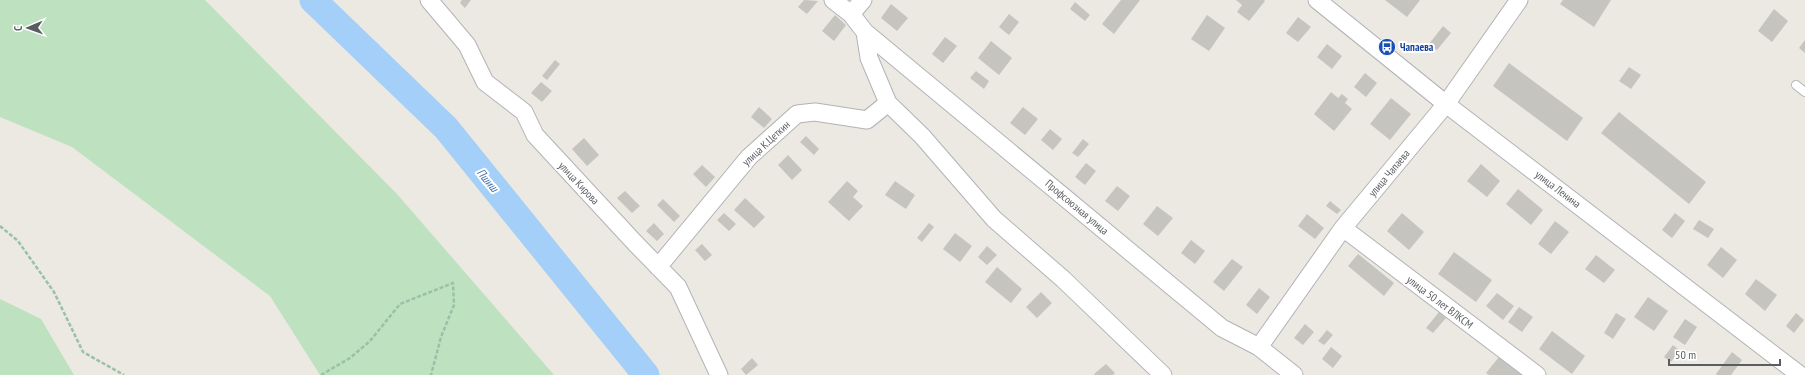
<svg xmlns="http://www.w3.org/2000/svg" width="1805" height="375" font-family="'PT Sans Narrow',sans-serif">
<style>
.green{fill:#bee1c0}
.lines{fill:none;stroke-linecap:round;stroke-linejoin:round}
.river{stroke:#a4cff8;stroke-width:27}
.building{fill:#c6c4be}
.lane-casing{stroke:#b1b3b7;stroke-width:10}
.street-casing{stroke:#b1b3b7;stroke-width:19}
.path{stroke:#99c1a6;stroke-width:2.5;stroke-dasharray:4 2;stroke-linecap:butt}
.lane{stroke:#fff;stroke-width:8}
.street{stroke:#fff;stroke-width:17}
.labels{text-anchor:middle;dominant-baseline:central;stroke-width:4;stroke-linejoin:round;paint-order:stroke}
.transit-label{font-size:11px;font-weight:bold;fill:#164399;stroke:#fff;text-anchor:start}
.street-label{font-size:11px;fill:#595c60;stroke:#fff}
.water-label{font-size:12px;font-style:italic;fill:#4675b0;stroke:#fff}
</style>
<rect width="100%" height="100%" fill="#ebe9e1"/>
<path class="green" d="M0,0h205l192,194 157,181h-234l-50,-79 -198,-149 -72,-30z
M0,299l41,20 33,56h-74z"/>
<g class="lines">
<path class="river" d="M313,0l133,128 200,247"/>
</g>
<path class="building" d="M462,0h9l-6,8 -5,-5z
M804,0l14,1 -11,13 -9,-7z
M1121,0h19l-26,34 -12,-10z
M1236,0h28l1,1 -16,20 -12,-9 5,-7z
M1385,0h35l-13,17z
M1563,0h48l-17,27 -34,-23z
M1075,2l15,13 -5,6 -15,-12z
M891,4l17,14 -11,13 -16,-13z
M1774,9l14,12 -16,21 -14,-11z
M1009,14l10,8 -10,13 -10,-8z
M835,15l11,10 -12,16 -12,-10z
M1207,15l18,13 -16,23 -18,-12z
M1298,17l13,10 -13,15 -12,-9z
M1443,26l8,7 -14,17 -8,-6z
M945,37l12,9 -14,17 -11,-9z
M1805,40v13l-6,-5z
M991,41l21,17 -13,17 -21,-17z
M1327,44l15,12 -10,13 -15,-12z
M555,60l5,4 -13,16 -5,-4z
M1509,63l74,55 -16,23 -74,-55z
M1629,67l12,8 -10,14 -12,-8z
M976,71l13,10 -5,8 -14,-11z
M1365,73l12,10 -11,14 -12,-10z
M541,82l11,9 -10,11 -11,-9z
M1331,92l7,6 4,-4 6,5 -3,4 7,6 -18,22 -20,-17z
M1391,98l20,16 -21,26 -20,-16z
M759,107l13,12 -8,9 -13,-11z
M1023,107l15,12 -13,16 -15,-12z
M1619,112l87,70 -17,22 -88,-71z
M1050,129l12,10 -9,11 -12,-10z
M806,136l13,13 -5,6 -14,-13z
M584,138l15,17 -12,11 -15,-17z
M1083,139l6,5 -11,13 -6,-4z
M788,155l14,15 -10,10 -14,-15z
M1086,163l10,8 -11,14 -10,-8z
M1481,164l19,17 -13,16 -20,-16z
M702,165l13,12 -9,10 -13,-13z
M847,181l11,10 -5,6 10,9 -14,15 -21,-19z
M895,181l20,14 -9,14 -21,-14z
M1117,186l13,10 -12,15 -13,-10z
M1518,189l25,21 -12,15 -25,-21z
M625,191l15,15 -8,7 -15,-15z
M745,198l20,19 -11,11 -20,-18z
M663,199l17,17 -6,6 -17,-17z
M1330,201l11,9 -4,4 -11,-8z
M1157,206l16,12 -15,18 -15,-12z
M724,213l12,11 -7,7 -12,-11z
M1402,213l22,19 -15,18 -22,-19z
M1675,213l10,8 -13,17 -10,-8z
M1307,214l17,14 -9,11 -17,-13z
M1699,220l15,9 -6,9 -15,-9z
M1555,221l14,11 -18,22 -13,-10z
M654,223l10,11 -7,7 -11,-10z
M929,223l5,4 -12,15 -5,-4z
M955,233l17,13 -12,16 -17,-13z
M1191,240l14,11 -10,13 -14,-11z
M702,244l10,11 -7,6 -10,-11z
M987,246l10,9 -10,10 -9,-8z
M1721,247l16,13 -14,18 -16,-13z
M1454,252l38,28 -16,22 -38,-28z
M1358,254l36,29 -10,13 -36,-30z
M1596,255l19,15 -11,13 -19,-14z
M1232,259l11,8 -19,24 -11,-9z
M997,267l25,22 -11,14 -26,-21z
M1756,279l21,16 -12,16 -20,-17z
M1259,288l11,9 -13,17 -11,-9z
M1041,292l11,11 -15,15 -11,-11z
M1497,293l17,13 -11,14 -17,-14z
M1648,297l20,14 -14,20 -20,-14z
M1519,307l14,10 -11,15 -14,-10z
M1439,312l7,6 -13,15 -7,-5z
M1616,313l10,6 -13,20 -9,-6z
M1796,313l8,7 -10,13 -8,-7z
M1685,319l12,8 -12,18 -12,-8z
M1305,324l9,8 -11,13 -9,-7z
M1327,330l6,5 -9,10 -6,-4z
M1552,331l33,25 -13,18 -33,-25z
M1673,345l6,5 -8,12 -7,-5z
M1331,347l11,9 -9,12 -11,-9z
M1503,352l29,23h-43l-3,-2z
M1732,352l10,8 -11,15h-14l-1,-1z
M752,358l6,7 -12,10 -5,-6z
M1106,364l9,9 -2,2h-18l-1,-1z"/>
<g class="lines">
<defs>
<path id="lane" d="M1796,85l9,7"/>
<path id="street" d="M429,0l38,45 18,37 39,30 11,23 100,108 43,44 41,88
M833,0l18,14 14,18 357,296 37,19 35,28
M1317,0l129,104 354,271
M851,14l12,-14
M865,32l4,26 19,45 34,33 72,83 69,60 100,96
M1343,228l194,147
M658,267l91,-110 48,-43 18,-2 52,8 21,-17
M1259,347l84,-119 103,-124 73,-104"/>
</defs>
<use href="#lane" class="lane-casing"/>
<use href="#street" class="street-casing"/>
<path class="path" d="M0,226l18,15 36,51 29,60 41,23
M321,375l29,-17 20,-17 30,-37 53,-21 1,22 -13,32 -10,38"/>
<use href="#lane" class="lane"/>
<use href="#street" class="street"/>
</g>
<defs>
<symbol id="bus-disc" viewBox="-11 -11 22 22"><circle r="9.5" fill="#1a4fb4" stroke="#fff"/><path d="M-5-6H5V4H4V6H2V4H-2V6H-4V4H-5ZM-3.5-4V0h7V-4ZM-3.5 1.2v1.5H-2V1.2ZM2 1.2v1.5H3.5V1.2Z" fill="#fff"/></symbol>
</defs>
<g fill-rule="evenodd">
<use href="#bus-disc" x="1377" y="37" width="20" height="20"/>
</g>
<g class="labels">
<g class="transit-label">
<text x="1400" y="47">Чапаева</text>
</g>
<g class="street-label">
<text transform="translate(766 143) rotate(-43)">улица К.Цеткин</text>
<text transform="translate(1389 173) rotate(-50)">улица Чапаева</text>
<text transform="translate(579 183) rotate(47)">улица Кирова</text>
<text transform="translate(1558 189) rotate(37)">улица Ленина</text>
<text transform="translate(1077 207) rotate(40)">Профсоюзная улица</text>
<text transform="translate(1440 302) rotate(37)">улица 50 лет ВЛКСМ</text>
</g>
<g class="water-label">
<text transform="translate(488 180) rotate(51)">Пшиш</text>
</g>
</g>
<g transform="translate(28 28) rotate(268)" stroke="#ffffff" stroke-width="3" paint-order="stroke">
<path d="M0-3L7 15L0 10L-7 15Z" fill="#595c60"/>
<text y="-6" font-size="11" font-weight="bold" text-anchor="middle" fill="#595c60">С</text>
</g>
<path d="M1669 359v6h111v-6" fill="none" stroke="#595c60" stroke-width="2"/>
<text x="1675" y="359" font-size="12" fill="#595c60" stroke="#ffffff" stroke-width="3" paint-order="stroke">50 m</text>
</svg>
